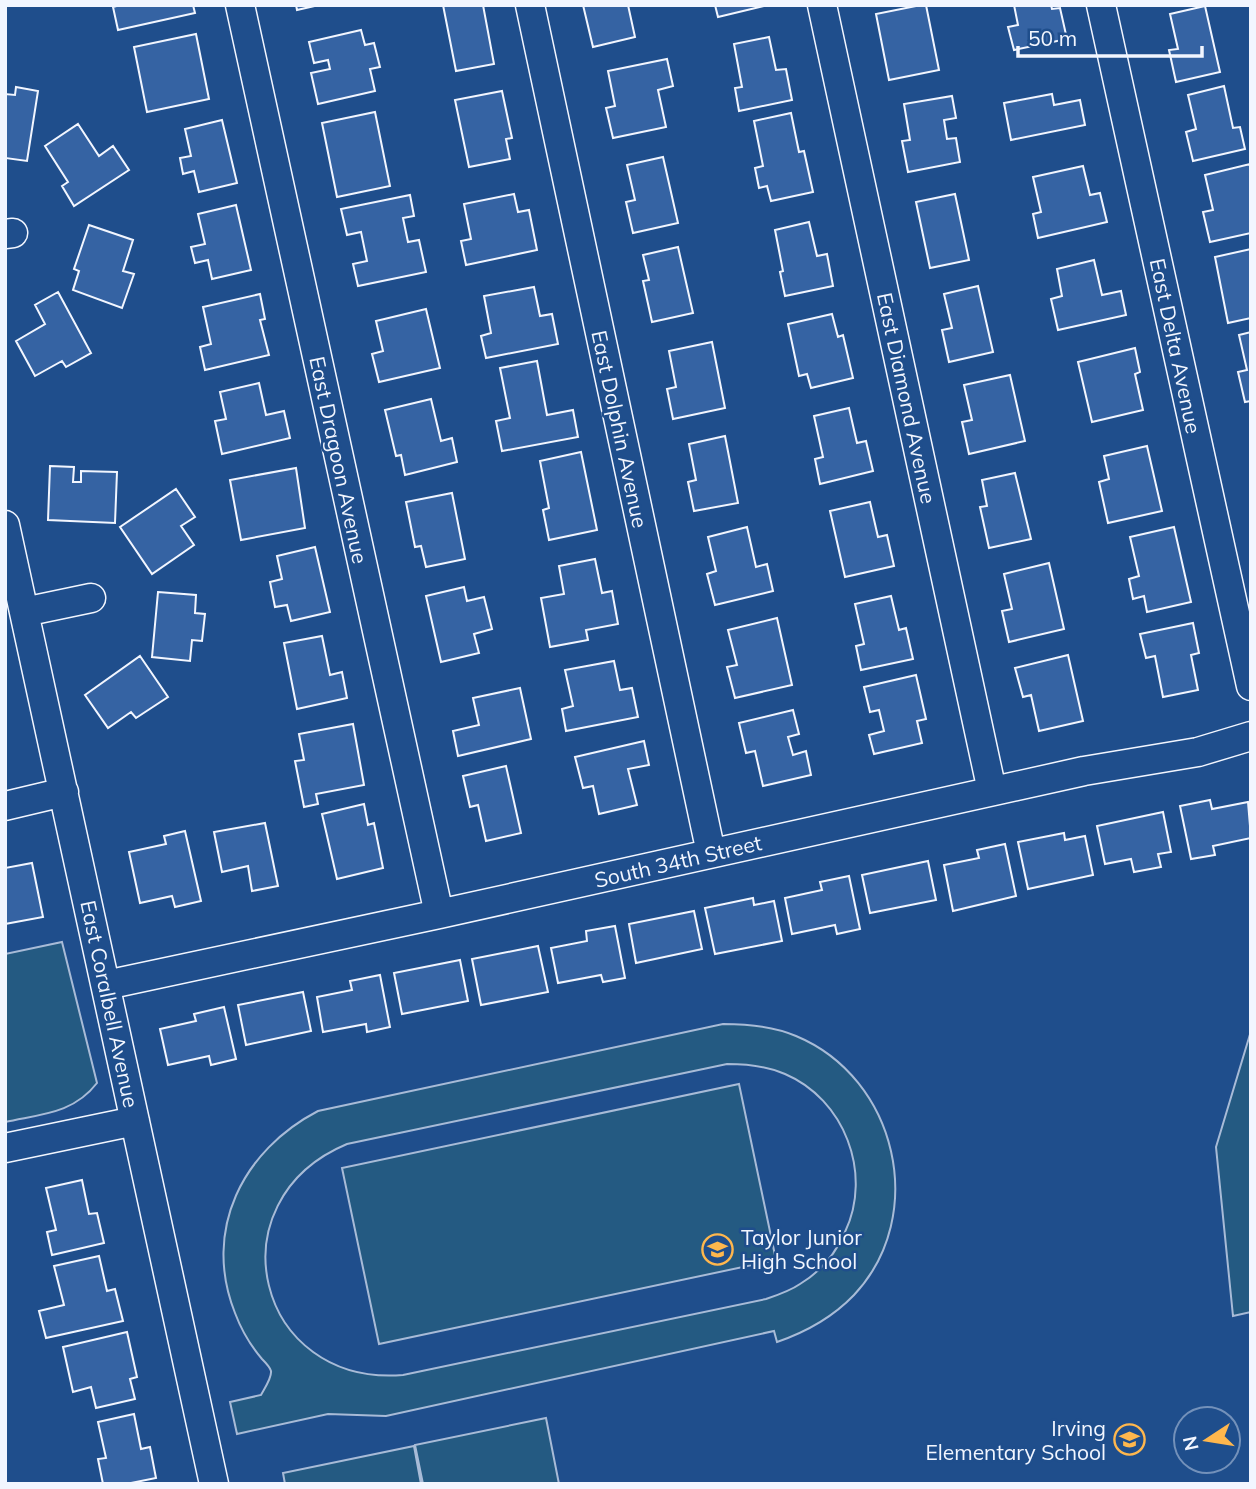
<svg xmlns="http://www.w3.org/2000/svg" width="1256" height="1489" font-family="Mulish,sans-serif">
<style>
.green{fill:#245a82;stroke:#a8bbd7;stroke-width:2;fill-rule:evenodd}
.building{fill:#3563a3;stroke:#f2f6ff;stroke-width:2}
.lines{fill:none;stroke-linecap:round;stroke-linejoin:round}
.minor-casing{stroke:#f2f6ff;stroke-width:31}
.minor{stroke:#1f4e8c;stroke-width:28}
.labels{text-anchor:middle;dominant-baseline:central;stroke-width:5;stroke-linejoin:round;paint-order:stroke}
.street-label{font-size:21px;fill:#f2f6ff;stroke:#1f4e8c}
.poi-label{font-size:21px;fill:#f2f6ff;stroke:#1f4e8c;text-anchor:start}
</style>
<rect width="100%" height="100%" fill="#1f4e8c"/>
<path class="green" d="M62,942l35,141c-24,31 -56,31 -92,39v-168z
M723,1024c25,0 50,2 73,12 101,42 133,179 58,259 -22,23 -48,37 -77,47l-3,-11 -388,85 -58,-2 -91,20 -7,-32 31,-7c3,-6 11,-17 10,-24 -1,-4 -6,-9 -9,-12 -12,-14 -21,-30 -27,-46 -33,-83 8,-163 83,-202zM727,1064c20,0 40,2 58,10 59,25 88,99 60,158 -9,21 -25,40 -45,52 -10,7 -22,11 -34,15l-363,76c-147,12 -192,-174 -56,-231z
M1251,1031v281l-18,4 -17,-169z
M739,1084l37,176 -397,84 -37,-176z
M546,1418l13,66h-136l-8,-39z
M414,1446l7,38h-136l-2,-11z"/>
<path class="building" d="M120,5h73l2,8 -77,17 -5,-23z
M296,5h23l-22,5z
M443,5h40l11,59 -38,7z
M583,5h45l7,32 -42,10z
M715,5h49v1l-46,11z
M921,5h5l13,65 -50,10 -13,-66z
M1014,5h37l1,4 8,-1 7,31 -53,11 -6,-23 10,-2z
M1205,6l15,66 -44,10 -7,-32 9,-1 -8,-35z
M361,30l4,15 9,-2 6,24 -10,2 5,22 -57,13 -7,-31 19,-4 -2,-9 -14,3 -5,-21z
M196,34l13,65 -62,13 -13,-65z
M769,37l7,33 10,-1 6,31 -53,11 -4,-23 7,-1 -8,-43z
M667,59l6,27 -15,4 8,37 -53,11 -7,-30 9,-2 -7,-35z
M1224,86l9,42 7,-1 5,22 -52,12 -7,-29 10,-3 -8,-34z
M16,87l22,4 -11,70 -22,-3v-64l10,1z
M502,91l10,47 -6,1 4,20 -41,8 -14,-67z
M1052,94l2,11 26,-5 5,25 -74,15 -7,-37z
M952,96l4,22 -12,2 3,19 9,-1 4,24 -52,10 -6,-31 8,-1 -6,-36z
M375,112l15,74 -53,11 -15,-74z
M791,113l8,39 5,-1 9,41 -42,9 -4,-15 -8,2 -4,-20 8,-2 -9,-45z
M222,120l15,63 -38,9 -5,-21 -11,3 -3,-16 11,-2 -6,-27z
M78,124l21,32 14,-10 16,24 -55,36 -12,-20 6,-4 -23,-36z
M663,157l15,66 -45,10 -7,-31 9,-2 -8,-35z
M1250,164l1,69 -41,9 -7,-30 10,-2 -8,-35z
M1083,166l7,29 10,-2 7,29 -69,16 -5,-24 8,-2 -8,-35z
M514,194l4,18 11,-2 8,40 -71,15 -5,-24 10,-2 -7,-35z
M955,194l14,66 -39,8 -14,-66z
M410,195l4,21 -11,2 5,24 11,-2 7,32 -68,14 -5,-22 14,-3 -6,-29 -14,3 -6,-26z
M236,205l15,65 -39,9 -4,-19 -13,3 -4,-16 14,-3 -7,-30z
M809,222l8,34 10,-2 6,32 -48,10 -5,-24 3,-1 -8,-41z
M89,225l44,15 -10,31 11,3 -12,34 -49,-18 6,-19 -5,-2z
M678,247l15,66 -41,9 -9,-41 6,-1 -6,-25z
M1251,249v69l-23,5 -13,-66z
M1094,260l8,35 19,-4 5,24 -68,15 -7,-31 11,-3 -5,-27z
M978,286l15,66 -44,10 -7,-32 10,-2 -8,-34z
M534,287l6,29 12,-2 6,30 -72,14 -5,-22 10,-3 -7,-37z
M58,292l33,61 -25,14 -4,-6 -27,15 -19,-35 29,-17 -10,-19z
M260,294l5,25 -5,1 9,35 -64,15 -5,-23 11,-3 -8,-37z
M426,309l14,59 -61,14 -7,-28 11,-3 -7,-30z
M832,314l6,23 5,-2 10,43 -42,10 -4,-14 -8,2 -11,-52z
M1251,332v69l-6,1 -7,-30 9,-2 -8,-35z
M712,342l13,66 -52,11 -6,-30 9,-2 -7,-36z
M1135,348l5,24 -5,2 8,36 -51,12 -14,-60z
M537,361l10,54 26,-5 5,27 -76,14 -6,-30 14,-3 -10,-50z
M1010,375l15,66 -56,13 -7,-32 10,-2 -8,-35z
M259,383l7,32 18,-4 6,27 -68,16 -7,-33 11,-2 -6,-27z
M431,399l10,42 11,-3 5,24 -52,13 -4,-20 -5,1 -11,-46z
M849,408l8,35 9,-2 7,30 -53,13 -5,-25 8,-2 -9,-41z
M725,436l13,67 -44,8 -6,-29 8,-2 -7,-36z
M1147,446l15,65 -54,12 -9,-41 10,-3 -5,-23z
M581,452l16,78 -48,10 -6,-30 6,-2 -9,-47z
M50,466l24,1 -1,15h8v-11l36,1 -2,51 -67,-3z
M296,468l9,60 -64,12 -11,-60z
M1015,473l16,66 -42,9 -9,-41 7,-1 -5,-26z
M176,489l19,28 -14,9 13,19 -42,29 -32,-47z
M452,493l13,66 -39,8 -5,-21 -6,1 -9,-45z
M870,502l8,35 9,-2 7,31 -49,11 -15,-66z
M747,527l9,40 11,-3 6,27 -58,14 -8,-31 9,-3 -8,-34z
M1174,527l17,75 -44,10 -3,-16 -11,3 -4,-20 10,-3 -9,-39z
M315,547l15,65 -39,9 -4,-16 -12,2 -5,-25 12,-3 -5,-23z
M595,559l7,34 10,-2 6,33 -32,6 2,10 -38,7 -9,-49 23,-4 -5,-28z
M1049,563l15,66 -55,13 -7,-31 10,-2 -8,-35z
M464,587l3,14 17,-4 8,32 -18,5 5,19 -38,9 -15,-66z
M158,592l38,3 -1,18 10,1 -3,27 -10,-1 -2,21 -38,-4z
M891,596l8,34 7,-2 7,31 -52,11 -5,-24 8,-2 -9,-40z
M777,618l15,67 -57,13 -8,-31 10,-2 -9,-35z
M1193,623l6,30 -8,2 7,35 -35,7 -8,-41 -9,2 -6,-24z
M322,636l8,39 12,-3 5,26 -50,11 -13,-66z
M1068,655l15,66 -44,10 -8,-36 -8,2 -8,-29z
M140,656l28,41 -32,21 -5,-6 -23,16 -23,-33z
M614,661l6,29 12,-2 6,29 -72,14 -4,-22 11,-3 -8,-36z
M916,675l10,44 -9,2 5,22 -48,11 -5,-19 15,-4 -5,-21 -9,2 -6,-25z
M520,688l11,51 -73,17 -5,-25 26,-6 -6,-27z
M793,710l6,24 -11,3 5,18 13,-4 5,24 -48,11 -8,-35 -9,2 -7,-30z
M353,724l11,61 -48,9 2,10 -14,3 -9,-46 9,-1 -5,-26z
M644,741l5,24 -21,4 9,36 -38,9 -6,-28 -10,2 -8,-31z
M506,766l15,67 -35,8 -8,-36 -8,2 -7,-31z
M1210,800l2,9 36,-7 3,36 -38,8 2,9 -24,4 -11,-53z
M364,804l4,21 6,-2 9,45 -46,11 -15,-65z
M1163,812l8,40 -13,2 3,13 -27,5 -3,-13 -26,5 -8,-38z
M265,823l13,63 -26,5 -4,-25 -26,6 -8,-40z
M185,831l16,70 -26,6 -3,-11 -32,7 -11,-51 37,-8 -2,-8z
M1064,833l1,7 20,-4 8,39 -65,14 -10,-47z
M1005,844l11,52 -63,15 -9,-46 35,-7 -2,-8z
M928,861l8,39 -66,13 -8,-38z
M32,863l11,54 -38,7v-56z
M849,876l11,53 -23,5 -2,-9 -43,9 -7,-36 37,-8 -2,-8z
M753,898l1,7 20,-4 8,40 -67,13 -10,-46z
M694,911l8,38 -66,14 -7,-39z
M615,926l10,52 -22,4 -2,-7 -43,8 -7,-35 36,-7 -1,-10z
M538,946l10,46 -67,13 -9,-46z
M460,960l8,41 -66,13 -8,-41z
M380,975l10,52 -23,5 -1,-8 -43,8 -6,-35 35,-7 -2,-9z
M303,992l8,39 -65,14 -8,-40z
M224,1007l12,52 -25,6 -2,-9 -41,9 -8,-36 36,-8 -2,-7z
M82,1180l7,34 8,-1 7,30 -52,12 -5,-23 9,-2 -10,-42z
M99,1256l8,35 8,-2 8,32 -77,17 -7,-27 25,-6 -10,-39z
M127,1332l10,45 -7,2 5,20 -39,9 -5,-21 -18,5 -10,-45z
M134,1414l7,35 9,-2 6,31 -30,6h-23l-5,-25 8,-1 -8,-36z"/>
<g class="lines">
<defs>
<path id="minor" d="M240,5l199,909
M530,5l181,848
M822,5l170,786
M1101,5l150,681
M5,234l8,-1
M5,525l209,959
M24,612l67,-14
M5,806l59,-14
M106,985l333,-71 645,-143 114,-19 53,-16
M5,1148l130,-27"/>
</defs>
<use href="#minor" class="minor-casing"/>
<use href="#minor" class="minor"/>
</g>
<defs>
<symbol id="school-ring" viewBox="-11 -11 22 22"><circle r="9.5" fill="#1f4e8c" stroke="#ffb74d" stroke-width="1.5"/><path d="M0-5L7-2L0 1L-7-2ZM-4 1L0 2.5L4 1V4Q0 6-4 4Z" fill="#ffb74d"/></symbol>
</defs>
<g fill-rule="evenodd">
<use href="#school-ring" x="700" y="1232" width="35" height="35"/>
<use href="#school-ring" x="1112" y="1422" width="35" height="35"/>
</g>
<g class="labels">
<g class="street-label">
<text transform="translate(1176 346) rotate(78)">East Delta Avenue</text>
<text transform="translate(907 398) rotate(78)">East Diamond Avenue</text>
<text transform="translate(620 429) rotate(78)">East Dolphin Avenue</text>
<text transform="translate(339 460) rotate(78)">East Dragoon Avenue</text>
<text transform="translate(678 861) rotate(-13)">South 34th Street</text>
<text transform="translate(110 1004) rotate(78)">East Coralbell Avenue</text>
</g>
<g class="poi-label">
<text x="741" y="1237">Taylor Junior<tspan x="741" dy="24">High School</tspan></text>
<text x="1106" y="1428" text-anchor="end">Irving<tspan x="1106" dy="24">Elementary School</tspan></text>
</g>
</g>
<rect width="1256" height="1489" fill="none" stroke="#f2f6ff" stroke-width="14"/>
<g transform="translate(1207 1440) rotate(258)"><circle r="33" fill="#1f4e8c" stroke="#7391ba" stroke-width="2"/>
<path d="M0-5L12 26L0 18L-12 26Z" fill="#ffb74d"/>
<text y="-10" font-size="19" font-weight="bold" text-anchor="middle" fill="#f2f6ff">N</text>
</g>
<path d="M1018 46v10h184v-10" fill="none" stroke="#f2f6ff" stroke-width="3.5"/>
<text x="1028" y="46" font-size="21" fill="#f2f6ff" stroke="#1f4e8c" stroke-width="5" paint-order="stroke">50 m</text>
</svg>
